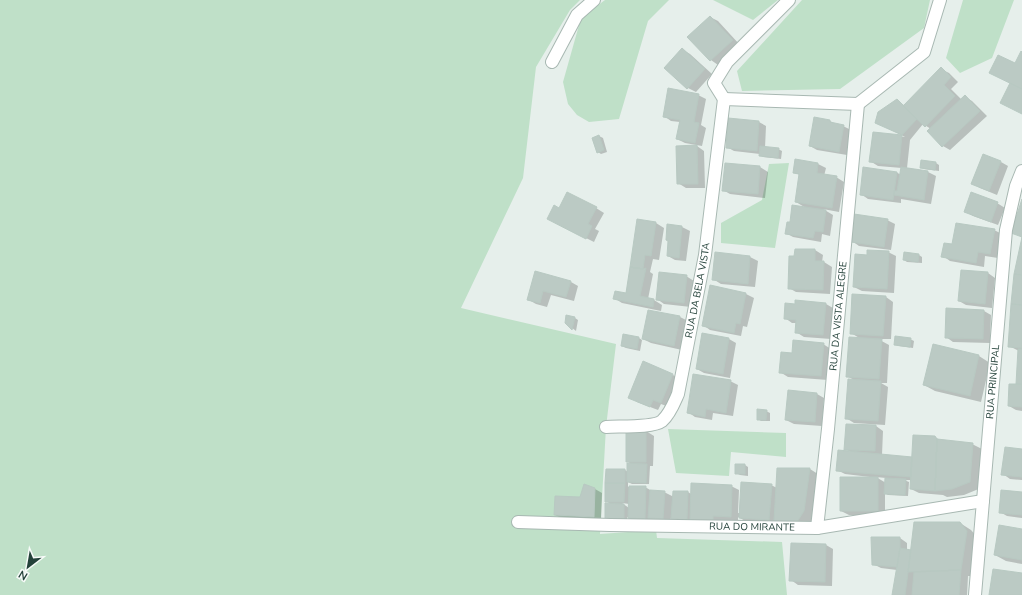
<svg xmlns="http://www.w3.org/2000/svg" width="1022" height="595" font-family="'Nunito Sans',sans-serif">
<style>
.green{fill:#bfe0c8}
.shadow{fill:#0003;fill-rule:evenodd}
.building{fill:#bbcac4;stroke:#b8c9c2}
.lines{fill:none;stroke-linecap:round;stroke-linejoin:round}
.minor-casing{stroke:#a8b8b2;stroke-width:14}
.minor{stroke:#fff;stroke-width:12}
.labels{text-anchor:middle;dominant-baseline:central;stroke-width:3;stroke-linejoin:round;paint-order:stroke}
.street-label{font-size:10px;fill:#24423a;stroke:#f7fbf9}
</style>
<rect width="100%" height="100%" fill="#e6efeb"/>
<path class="green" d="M0,0h580l-10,10 -34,57 -13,111 -62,130 155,36 -10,83 -6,107 56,-4 1,8 125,4 5,53h-787z
M605,0h64l-21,21 -29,98 -30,3 -12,-7 -9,-11 -5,-22 18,-64z
M713,0h65l-25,20z
M802,0h128l-6,28 -84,61 -98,2 -5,-20z
M963,0h51l-22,58 -32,15 -14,-15z
M789,163l-14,85 -54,-5v-20l41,-23 7,-36z
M668,429l118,4v24l-55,-5 -2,24 -53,-3z"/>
<path class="shadow" d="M710,17l8,4 22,24 -22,20 -7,-5 -22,-23z
M683,50l7,4 22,20 -16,18 -8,-4 -23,-20z
M941,69l8,4 9,9 -7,7 11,11 3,-3 7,4 15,15 -37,34 -7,-4 -12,-17 -8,-5 -13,16 -3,28 21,4 8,4 -5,28 -30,-5v4l-33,-4 -7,-5 35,-22 5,3 1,-7 -24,-2 -8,-5 3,-28 32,4 -21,-11 13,-26 8,6z
M698,95l8,4 -5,26 5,3 -4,18 -17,-3 -8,-4 3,-17 -9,-1 -7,-5z
M815,118l15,3 5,3 8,2 8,4 -4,25 -30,-5 -7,-4z
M759,122l7,4 -1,22 13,1 4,2 -1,8 -18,-2 -3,-2v-1l-26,-3 -7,-4z
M599,136l4,2 4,14 -6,2 -3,-2z
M697,146l7,5 1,37h-19l-8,-5z
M796,160l22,4 8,4 -2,8 12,1 8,5 -5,30 -16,-3 10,6 -3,21 -8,-2 -1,8 -28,-5 -7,-4 5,-9 15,-16 -10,-6 4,-27 -6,-3z
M1001,162l7,4 -11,29 -17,-7 -7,-4z
M936,163l3,2v6l-15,-2 -3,-2z
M726,164l34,3 8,5 -3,26 -35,-4 -7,-4z
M997,203l8,5 -7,17 -25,-9 -8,-5z
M596,208l8,5 -9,16 4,2 -5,11 -38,-19 3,-14z
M638,220l18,3 8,5 -5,32 -6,-1 -3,13 3,2 -5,25 6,1 8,5 -1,6 -39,-8 -8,-5 12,-3z
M887,220l8,4 -4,26 -32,-4 -7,-5z
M668,225l14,2 8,4 -4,30 -11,-1 -7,-4 1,-15z
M994,230l8,4 -4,24 -13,-2 -1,11 -34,-6 -7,-5 10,-11z
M1022,240v171l-6,-1 -7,-4 8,-21 2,-34 -10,-5z
M796,250h19l8,5 -1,7h2l8,5 -2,27 -34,-2 -7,-4 6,-31z
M888,252l8,4 -2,37 -32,-2 -8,-4 14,-31z
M716,253l34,4 8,4 -3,26 -34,-3 -8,-5z
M905,253l14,2 3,2v6l-15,-1 -3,-2z
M536,272l35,10 7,4 -4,15 -23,-6 -4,12 -11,-3 -7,-4z
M988,273l7,5 -3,30 -26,-3 -7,-4z
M686,276l8,5 -3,26 -27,-3 -7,-5z
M711,286l35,8 8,4 -7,29 -4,-1 -2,10 -31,-6 -7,-5z
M886,297l7,5 -2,37h-13l11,6 -2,38h-6l7,4 -3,38 -31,-2 -8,-5 8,-38 -7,-4 14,-37 -10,-6z
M826,304l7,4 -2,31 -27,-2 -8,-5 1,-9h-5l-7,-5z
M649,311l31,6 8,4 -6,29 -31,-7 -8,-4z
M984,311l7,4 -1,28 -37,-1 -7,-5z
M575,318l3,2 -2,11 -10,-8z
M624,335l15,3 3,2 -2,11 -14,-3 -4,-2z
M729,339l7,4 -6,35 -26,-5 -7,-4z
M910,339l4,2 -1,7 -14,-2 -4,-2z
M823,344l8,5 -3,31 -40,-3 -8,-5 13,-18z
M933,345l46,11 11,7 -9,39 -46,-11 -11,-6z
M673,375l7,4 -11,28 -8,-3 -3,6 -21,-8z
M730,381l8,4 -5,31 -20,-3 -1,7 -17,-3 -7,-5z
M817,394l7,4 -2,28 -28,-2 -8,-4z
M766,411l4,2v8h-9l-3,-2z
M876,426l7,5 -1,24 31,3 22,-21 6,4 31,3 12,6 -3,38 -17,7 -17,2 -4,-2 -24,-2 -8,-4 1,-9h-8l5,2 -1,14 -20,-1 -3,-2v22h-36l-8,-4 29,-33v-1l-25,-3 -8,-4 14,-18 -6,-3zM876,477l10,1v5z
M646,431l8,5 -1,30h-3l-1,18h-17l-4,-2v5h17l7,4 12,1 10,5 14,-5 3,2 40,-8 8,4 -1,23h2l31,-28 6,3 1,-19h32l11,7 -6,41 -7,11 -61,-6 -9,-5v3h-18v4l-40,-1 -9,-5 -1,5 -14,-1 -4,-3v3h-16l-9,-5v8l-15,-20 -6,-4 1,-31h18l3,2 3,-8 -4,-3zM622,503l7,1v4z
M1022,450v30l-12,-1 -7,-5z
M745,465l3,2v9l-8,-1 -4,-2z
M595,489l7,4 -1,28 -38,-2 -8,-4z
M1022,493v25l-15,-2 -7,-4z
M960,523l11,7 7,8 -6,38h-4l-1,19h-74l4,-25 -16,-2 -8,-4 27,-26 7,5v8l5,1z
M1022,530v34l-16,-3 -11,-6z
M826,545l7,4 -1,37 -34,-1 -7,-5z"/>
<path class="building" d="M710,16l23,24 -23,21 -23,-24z
M682,48l23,21 -18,20 -23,-21z
M1021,51l1,1v37l-33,-16 9,-18 17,8z
M941,67l10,10 -7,8 11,11 -30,31 -22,-21z
M1010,83l12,6v25l-22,-11z
M668,88l31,6 -5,28 5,1 -4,20 -19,-4 4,-19 -17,-3z
M965,95l15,16 -38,36 -15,-16z
M897,99l20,20 -15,16 -27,-12 3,-11z
M814,117l16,3v2l14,3 -5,27 -30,-6z
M728,118l31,3 -2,30 -31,-3z
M873,132l29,3 -3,30 -30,-3z
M599,135l5,15 -7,3 -5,-15z
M697,145l1,39h-21l-1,-38z
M760,146l19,2 -1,10 -19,-2z
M983,154l18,7 -12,30 -18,-7z
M795,159l23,4 -1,10 20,3 -5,32 -37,-6 4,-28 -6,-1z
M921,160l15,2 -1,8 -15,-2z
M725,163l35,3 -2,28 -36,-3z
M863,167l34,5 -4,28 -33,-5z
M901,167l27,4 -4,29 -30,-5v-4h3z
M567,192l30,15 -9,17 4,2 -6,13 -39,-20 7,-14 5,3z
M971,192l27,10 -7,20 -27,-10z
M1022,199v38l-11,-4z
M792,205l34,5 -3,22 -8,-1 -2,7 -28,-4 2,-12h3z
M854,214l34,5 -4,28 -33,-5z
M637,219l19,3 -5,34 -6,-1 -2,14 -13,-2z
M956,223l39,6 -5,25 -12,-2 -2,11 -35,-6 3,-14 8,1z
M667,224l15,2 -3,32 -12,-2 1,-15 -2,-1z
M1022,237v38l-8,-1z
M795,249h20v12h9l-1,29 -35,-1 1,-33h5z
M867,250l22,1 -2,38 -34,-2 2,-33 12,1z
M715,252l35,4 -2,28 -36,-4z
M904,252l15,2 -1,8 -15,-2z
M630,267l13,2 3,-1 -6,28 14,3 -1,8 -40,-8 2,-8 11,2z
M961,270l27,2 -3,32 -27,-3z
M535,271l36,10 -5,16 -23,-6 -3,12 -13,-3z
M659,272l28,3 -3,28 -28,-3z
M1014,274l8,1v30l-11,-1z
M710,285l36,8 -6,31 -4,-1 -2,10 -32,-7z
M852,294l34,2 -3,40 -33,-2z
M795,300l31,3 -3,32 -28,-2 1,-13 -12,-1 1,-16 10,1z
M1011,304l11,1v43l-14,-1z
M946,308l38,2 -1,29 -38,-1z
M648,310l32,6 -6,30 -32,-7z
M566,315l9,2 -3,13 -7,-7z
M702,333l27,5 -6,36 -27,-5z
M623,334l16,3 -2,12 -16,-3z
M895,336l16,2 -1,9 -16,-2z
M849,337l33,2 -3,40 -33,-2z
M793,340l31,3 -3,33 -42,-3 2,-21 11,1z
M933,344l46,11 -9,41 -47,-11z
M1018,349h4v35h-6z
M643,361l30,13 -12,29 -8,-3 -3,7 -22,-9z
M693,374l38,6 -5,33 -20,-4 -1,8 -18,-4z
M848,379l33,2 -3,40 -33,-2z
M1009,384h13v23l-14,-1z
M788,390l29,3 -2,29 -30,-2z
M757,409l10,1 -1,10h-9z
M846,424l30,1 -1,26 -31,-1z
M626,430h20v32h-20z
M913,435l22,1 2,3 -2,52 -25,-2z
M937,439l36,4 -3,39 -18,7 -17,2z
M1005,447l17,2v28l-21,-2z
M838,450l74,7 -1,20 -75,-6z
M627,463l20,1 -1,19 -19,-1z
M735,464h10v10h-10z
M777,468h33l-6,43 -7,11 -23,-1z
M606,469h19v14h-20z
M840,477h38v34h-38z
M885,478l21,1 -1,16 -21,-1z
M741,482l31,2 -3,36 -30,-2z
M605,483h20l-1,19h-19z
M691,483l41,2 -1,32 -18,-1v4h-23z
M584,484l11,4 -1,29 -40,-2 1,-19 25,1z
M629,486h17l-1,33 -17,-1z
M650,490l15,1 -2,28 -15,-1z
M1001,490l21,2v23l-23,-2z
M673,491h15l-1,29 -16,-1z
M605,503l19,1v19h-19z
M914,522h46l7,9 -6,39 -53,2z
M999,525l23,4v31l-28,-5z
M871,537h29v11l-3,19 -25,-2z
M791,543l35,1 -1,38 -36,-1z
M900,548l11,2 -6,45h-13z
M993,569l29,4v22h-33z
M961,570l-2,25h-47l2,-23z"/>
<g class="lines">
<defs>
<g id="minor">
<path d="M552,62l25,-47 17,-15"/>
<path d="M724,99l-10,-16 13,-21 62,-62"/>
<path id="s1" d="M606,427c12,-1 47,1 56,-6 8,-7 12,-18 16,-27l27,-139 19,-156 134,5 66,-52 16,-52"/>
<path id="s2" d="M518,522l92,3 207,3 166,-27"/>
<path id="s3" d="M817,528l11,-99 30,-325"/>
<path id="s4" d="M975,595l31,-365 10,-44 6,-15"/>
</g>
</defs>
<use href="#minor" class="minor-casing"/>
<use href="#minor" class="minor"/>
</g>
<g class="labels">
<g class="street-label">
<text stroke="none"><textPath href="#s1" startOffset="194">RUA DA BELA VISTA</textPath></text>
<text stroke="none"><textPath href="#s3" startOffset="213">RUA DA VISTA ALEGRE</textPath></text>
<text stroke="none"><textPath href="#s4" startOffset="214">RUA PRINCIPAL</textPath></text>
<text stroke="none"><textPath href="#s2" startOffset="234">RUA DO MIRANTE</textPath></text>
</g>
</g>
<g transform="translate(28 567) rotate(211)" stroke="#f7fbf9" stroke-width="3" paint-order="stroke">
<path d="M0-3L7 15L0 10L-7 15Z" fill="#24423a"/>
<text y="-6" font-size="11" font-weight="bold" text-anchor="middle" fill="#24423a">N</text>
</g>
</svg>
